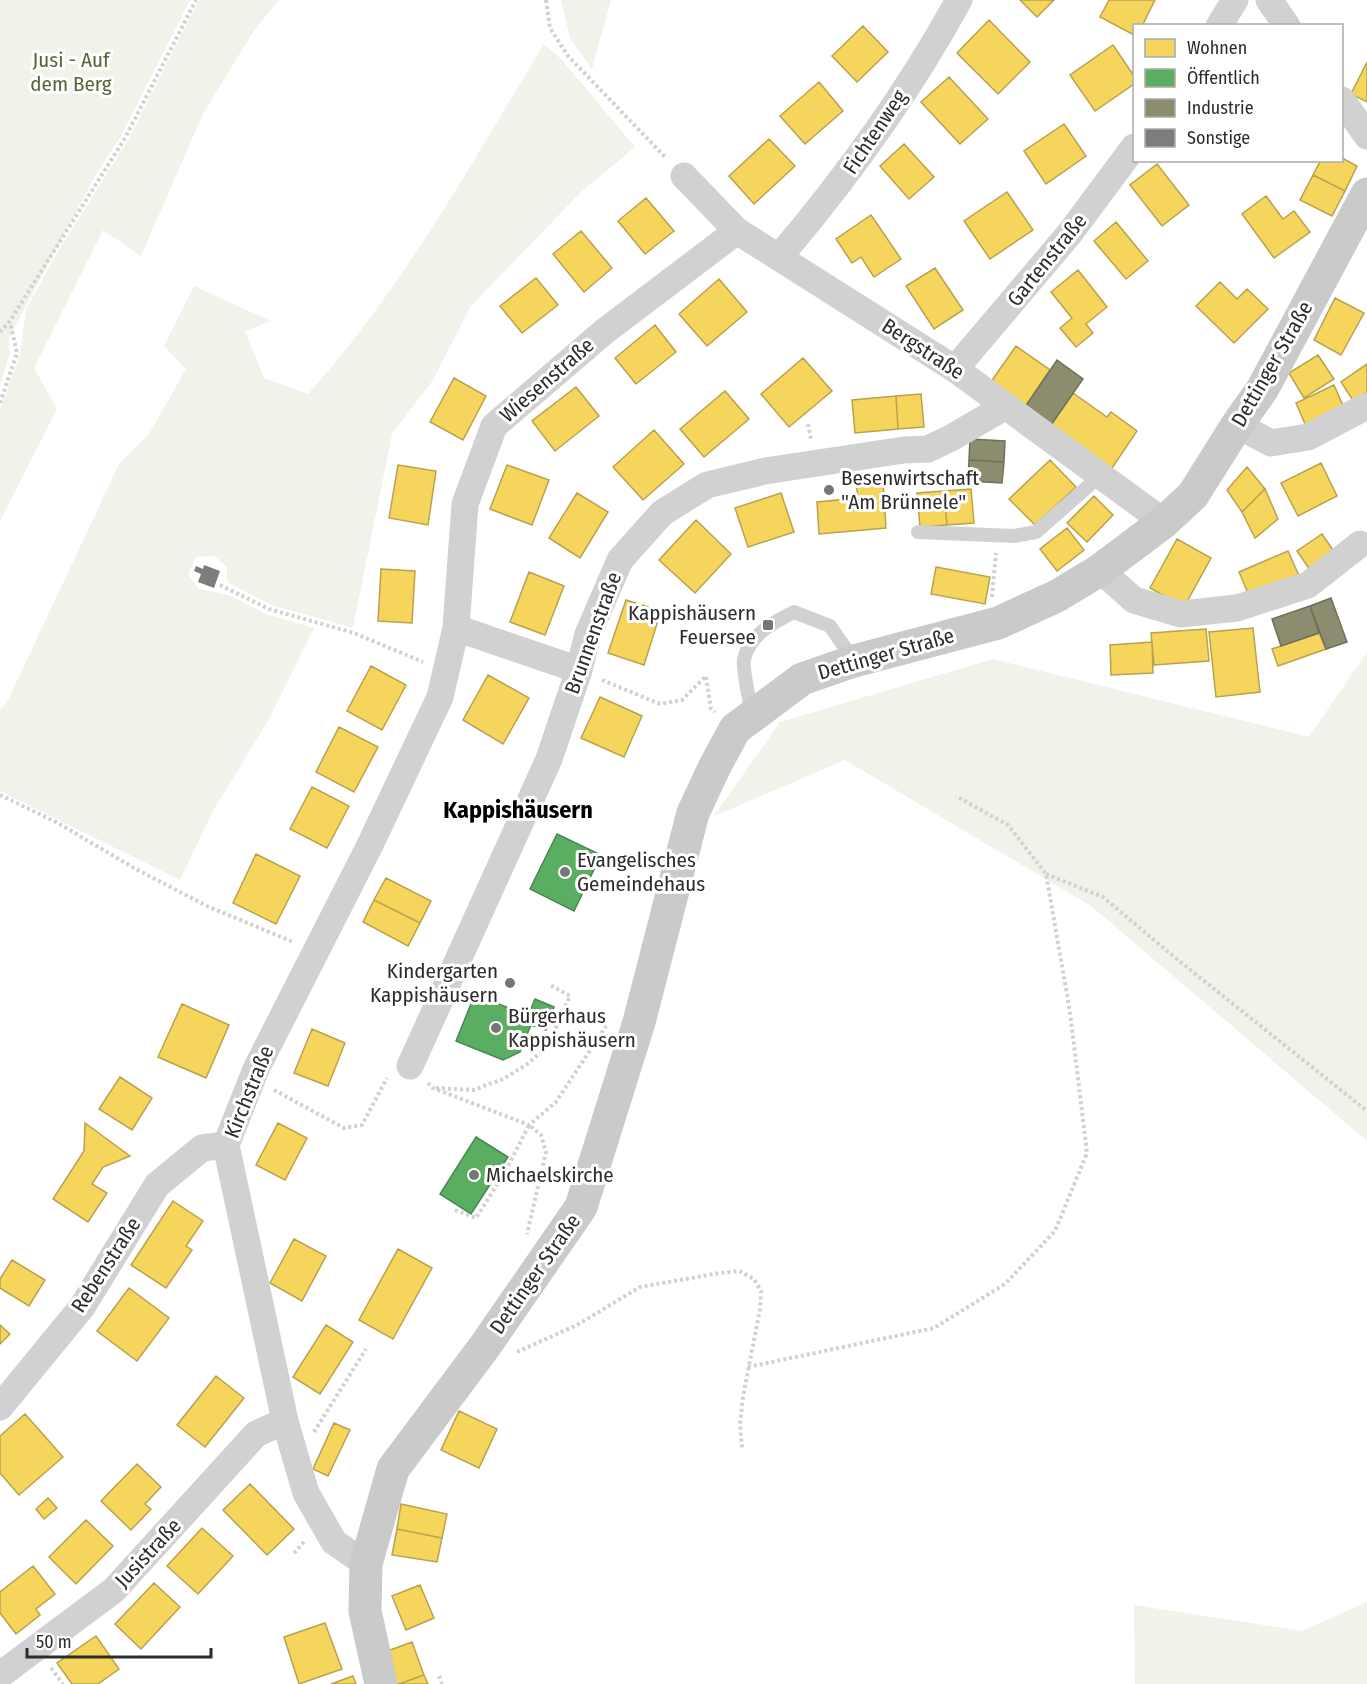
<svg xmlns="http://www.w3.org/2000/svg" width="1367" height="1684" font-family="'Fira Sans Condensed',sans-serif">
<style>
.green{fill:#f0f3ea}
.homes{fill:#f6d55c;stroke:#b9a24e;stroke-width:1.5}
.public{fill:#5aae61;stroke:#4c8751;stroke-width:1.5}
.industry{fill:#8c8c6e;stroke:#6f6f5a;stroke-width:1.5}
.building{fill:#7d7d7d}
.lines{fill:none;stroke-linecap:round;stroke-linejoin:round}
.path{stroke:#d1d1d1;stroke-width:4;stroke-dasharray:3 3;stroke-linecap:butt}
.lane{stroke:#d1d1d1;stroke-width:14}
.street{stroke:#d1d1d1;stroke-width:27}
.secondary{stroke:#cacaca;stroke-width:33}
.poi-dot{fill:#767676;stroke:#fff;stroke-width:2}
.labels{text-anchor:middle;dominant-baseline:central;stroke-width:6;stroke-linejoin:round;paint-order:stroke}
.park-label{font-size:21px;fill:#526838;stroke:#fff}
.street-label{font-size:21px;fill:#2c2c2c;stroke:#fff}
.poi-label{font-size:21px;fill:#2c2c2c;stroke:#fff;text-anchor:start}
.quarter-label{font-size:24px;font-weight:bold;fill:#000;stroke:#fff}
</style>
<rect width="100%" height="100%" fill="#fff"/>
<path class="green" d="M0,0h190l-69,136 -27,42 -85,160 1,15 -10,32z
M199,0h80l-26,32 -50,82 -62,142 -38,-26 -69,138 23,41 -57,112v-111l20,-56 6,-45 31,-56 71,-113z
M561,0h50l-19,69 -22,-31z
M544,44l18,16 73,87 -54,45 -110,114 -38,74 -41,54 -39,194 -82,-23 -44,-23v-15l-13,-11 -18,1 -8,17 11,15 30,6 37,19 48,14 -45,91 -56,92 -33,69 -180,-89v-82l7,-7 112,-238 30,-30 37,-65 -22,-23 30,-60 77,35 -26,10 19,47 44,16c95,-106 163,-230 236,-350z
M1367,652v489l-276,-235 -246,-146 -131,56 66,-94 213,-63 316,78z
M1367,1602v82h-232l-1,-79 168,26z"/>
<path class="homes" d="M1020,0h34l-17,17z
M1109,0h46l-13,26h-8v9l-34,-18z
M989,20l41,42 -32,32 -41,-41z
M863,26l25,26 -31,30 -25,-26z
M1113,45l21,31v8l-39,27 -25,-36z
M1367,62v40l-16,-8z
M949,77l39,42 -28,25 -39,-42z
M819,82l24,29 -38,33 -25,-28z
M1064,124l22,32 -40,28 -22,-33z
M769,139l26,27 -41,38 -25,-28z
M904,144l30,33 -25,22 -29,-33z
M1342,158l15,8 -12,25 -32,-16 8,-15h21z
M1157,164l32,41 -27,21 -32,-41z
M1313,175l32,16 -13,25 -32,-16z
M1007,192l26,38 -43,29 -26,-38z
M1266,196l17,23 11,-8 16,21 -36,26 -32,-44z
M646,198l28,33 -29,23 -27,-33z
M871,215l30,44 -27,18 -13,-20 -9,6 -16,-24z
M1116,222l32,39 -22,18 -32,-38z
M581,231l31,37 -28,24 -31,-38z
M935,268l28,42 -29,19 -28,-43z
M1078,270l29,37 -21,17 7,9 -17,14 -16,-19 12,-10 -21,-26z
M536,278l22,27 -36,28 -22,-27z
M719,279l28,33 -40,34 -28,-32z
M1220,282l17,17 10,-10 21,20 -34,34 -38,-37z
M1335,298l29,15 -23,42 -27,-15z
M655,325l21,27 -40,32 -21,-26z
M1016,346l34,24 -25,37 -35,-24z
M1318,355l16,24 -30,19 -15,-25z
M803,358l29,33 -43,36 -28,-33z
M1367,364v29l-13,9 -13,-20z
M454,378l32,18 -23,44 -33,-18z
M1334,385l10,23 -38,18 -10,-23z
M576,387l23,29 -44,35 -23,-30z
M725,391l24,28 -45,38 -24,-28z
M1073,393l34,24 4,-5 26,19 -25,37 -61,-43z
M921,394l3,33 -26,2 -2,-33z
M896,396l2,33 -43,4 -3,-33z
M654,430l30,34 -41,36 -30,-33z
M1050,460l26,27 -41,38 -26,-26z
M1321,463l16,33 -39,20 -17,-33z
M398,465l38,6 -8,54 -39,-7z
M507,465l42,15 -17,45 -42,-16z
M1247,467l18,22 -23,23 -15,-22z
M883,481l3,47 -67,6 -2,-32 41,-4 -2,-15z
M971,489l3,34 -27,2 -3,-34z
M1265,489l13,30 -23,19 -13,-26z
M944,491l3,34 -27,2 -3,-34z
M577,493l31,19 -28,46 -31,-20z
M781,493l13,39 -46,15 -13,-39z
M1094,496l19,19 -26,27 -20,-19z
M696,520l35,34 -36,39 -36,-33z
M1067,528l17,22 -27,21 -17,-22z
M1322,534l13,19 -25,17 -13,-19z
M1177,539l34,19 -27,49 -34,-19z
M1288,551l12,27 -49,22 -12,-28z
M936,567l54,10 -5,27 -54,-10z
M381,569l34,2 -3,52 -34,-2z
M529,572l35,14 -19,49 -35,-13z
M626,600l35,11 -17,54 -36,-12z
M1253,628l7,64 -44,5 -7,-65z
M1206,629l3,32 -55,4 -3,-32z
M1319,633l7,16 -48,17 -6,-17z
M1152,642l1,31 -42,2 -1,-30z
M371,666l35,19 -24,45 -35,-19z
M488,675l41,23 -26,46 -40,-24z
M600,697l42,19 -18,41 -43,-19z
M339,727l39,20 -24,45 -38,-20z
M312,787l37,19 -22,42 -37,-19z
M256,854l44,22 -24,48 -43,-21z
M386,878l45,23 -11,22 -46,-23z
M374,900l46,23 -12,23 -45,-24z
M182,1004l47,21 -23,53 -48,-21z
M312,1029l33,14 -17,43 -34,-13z
M120,1077l32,21 -20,32 -33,-21z
M85,1123l45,33 -27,11 -11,17 15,9 -19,29 -35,-23 31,-48z
M278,1123l29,15 -22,42 -29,-15z
M173,1201l30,20 -17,25 6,4 -26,38 -35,-23z
M294,1239l32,17 -24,45 -32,-18z
M398,1249l34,19 -39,71 -34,-19z
M12,1260l33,20 -16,26 -29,-18v-9z
M129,1288l40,30 -32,43 -40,-30z
M0,1325l10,9 -10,10z
M326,1325l27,17 -33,52 -27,-17z
M216,1376l28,22 -39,49 -28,-22z
M459,1411l38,18 -18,39 -38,-18z
M25,1414l38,43 -44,38 -19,-22v-37z
M334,1423l16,7 -22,46 -15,-7z
M137,1464l24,23 -16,17 6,5 -20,21 -30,-29z
M250,1484l44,45 -27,26 -44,-45z
M48,1498l9,10 -13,11 -8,-10z
M401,1504l46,10 -5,24 -45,-9z
M86,1520l27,26 -37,38 -27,-27z
M202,1528l31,28 -35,38 -31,-28z
M397,1529l45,9 -5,24 -45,-7z
M33,1566l22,28 -19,15 4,6 -24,19 -16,-21v-21z
M154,1583l26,24 -39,42 -26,-25z
M420,1585l14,33 -28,12 -14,-34z
M325,1623l17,46 -43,15 -15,-47z
M96,1636l23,33 -21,15h-26l-15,-21z
M412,1642l12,33 -25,9h-5l-12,-31z
M424,1675l4,9h-29z
M353,1676l3,8h-25z"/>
<path class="public" d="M557,834l44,21 -27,56 -44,-22z
M475,994l53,22 7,-17 19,8 -8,23 -15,-5 -11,27 -17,8 -47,-19z
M476,1137l32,20 -37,57 -31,-20z"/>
<path class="industry" d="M1057,360l26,19 -32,46 -26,-18z
M970,439l35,2 -1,21 -35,-2z
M969,460l35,2 -2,21 -34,-2z
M1331,598l16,44 -21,7 -16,-43z
M1310,606l9,27 -38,13 -9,-27z"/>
<path class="building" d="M204,565l16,6 -6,17 -16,-6 3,-8 -7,-3 2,-5 7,3z"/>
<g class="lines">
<path class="path" d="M546,0l4,28 18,28 98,102
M0,332l10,-11 115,-183 71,-138
M0,403l17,-50 -7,-31
M808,424l3,15
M220,585l49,24 85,24 69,29
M992,597l4,-44
M602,680l58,24 22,-4 24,-24 5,33 4,3
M0,795l56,27 78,46 73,38 86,36
M1046,874l57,23 70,59 194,155
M428,1083l5,5 96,37 27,-23 50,-76
M436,1088l37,2 30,-11 26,-16 19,-18 22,-49 -20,-11
M274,1090l70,38 18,-3 25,-47
M455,1210l21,8 29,-46 24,-47 12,10 5,17 -19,82
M517,1352l60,-27 63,-38 80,-14 19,-2 15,8 7,12 -1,18 -17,88 -3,27 2,24
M748,1367l186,-39 71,-44 50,-53 32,-78 -17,-141 -24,-138 -38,-49 -52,-29
M314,1432l52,-83
M294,1553l10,-11
M51,1668l12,16
M439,1676l3,8"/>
<path class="lane" d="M918,532l96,4 22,-4 65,-57
M752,715c-2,-13 -10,-46 -8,-56 6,-25 30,-37 50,-47l36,14 24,35"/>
<path class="street" d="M1269,0l18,26
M1219,26l16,-26
M1342,100l25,36
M684,176l53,55 218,138 209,153
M780,256c67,-79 129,-165 179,-256
M955,369l115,-136 64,-86
M1237,425l34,18 37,-6 59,-31
M1100,570l34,30 47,14 56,-6 71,-23 52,-41
M456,628l123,42
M410,1066l139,-307 30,-89 9,-36 32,-74 42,-47 45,-28 58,-14 139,-21 24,-1 23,-11 55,-32
M0,1407l82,-100 75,-122 45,-37 24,-3
M366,1564l-32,-22 -28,-49 -21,-72 -59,-276 30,-76 113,-222 71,-150 16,-69 9,-124 29,-78 111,-95 132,-100
M0,1675l114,-85 142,-156 29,-13"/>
<path class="secondary" d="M381,1684l-16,-73 1,-47 27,-95 92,-123 96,-139 58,-185 54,-209 21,-45 21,-39 67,-50 52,-18 144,-38 59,-27 43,-26 64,-48 29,-27 44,-70 26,-37 104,-194"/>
</g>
<g class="poi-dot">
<circle cx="829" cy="490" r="6"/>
<rect x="762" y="619" width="12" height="12" rx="3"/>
<circle cx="565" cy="872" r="6"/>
<circle cx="510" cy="983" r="6"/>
<circle cx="496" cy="1028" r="6"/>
<circle cx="474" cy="1175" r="6"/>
</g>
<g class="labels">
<g class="park-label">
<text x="71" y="60">Jusi - Auf<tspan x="71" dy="24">dem Berg</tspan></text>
</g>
<g class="street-label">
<text transform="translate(875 132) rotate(-56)">Fichtenweg</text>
<text transform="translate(1047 260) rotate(-51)">Gartenstraße</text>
<text transform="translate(923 349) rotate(33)">Bergstraße</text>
<text transform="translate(1272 364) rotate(-60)">Dettinger Straße</text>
<text transform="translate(547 380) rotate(-41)">Wiesenstraße</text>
<text transform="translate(593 633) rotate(-70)">Brunnenstraße</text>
<text transform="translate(886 654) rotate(-16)">Dettinger Straße</text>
<text transform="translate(249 1092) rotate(-68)">Kirchstraße</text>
<text transform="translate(106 1265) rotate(-57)">Rebenstraße</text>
<text transform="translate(535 1274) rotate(-55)">Dettinger Straße</text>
<text transform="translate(148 1553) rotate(-47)">Jusistraße</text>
</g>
<g class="poi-label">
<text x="841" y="478">Besenwirtschaft<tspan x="841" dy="24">"Am Brünnele"</tspan></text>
<text x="756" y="613" text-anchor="end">Kappishäusern<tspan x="756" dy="24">Feuersee</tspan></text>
<text x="577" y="860">Evangelisches<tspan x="577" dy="24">Gemeindehaus</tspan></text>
<text x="498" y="971" text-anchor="end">Kindergarten<tspan x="498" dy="24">Kappishäusern</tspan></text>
<text x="508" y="1016">Bürgerhaus<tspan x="508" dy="24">Kappishäusern</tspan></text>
<text x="486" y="1175">Michaelskirche</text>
</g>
<g class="quarter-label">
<text x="518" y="810">Kappishäusern</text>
</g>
</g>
<rect x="1133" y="24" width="210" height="138" fill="#ffffff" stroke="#ababab" stroke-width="1.5"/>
<rect x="1145" y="39" width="30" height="18" fill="#f6d55c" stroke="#ababab" stroke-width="1.5"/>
<text x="1187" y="54" font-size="18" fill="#2c2c2c">Wohnen</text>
<rect x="1145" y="69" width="30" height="18" fill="#5aae61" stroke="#ababab" stroke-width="1.5"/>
<text x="1187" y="84" font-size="18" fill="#2c2c2c">Öffentlich</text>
<rect x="1145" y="99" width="30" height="18" fill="#8c8c6e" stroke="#ababab" stroke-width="1.5"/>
<text x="1187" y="114" font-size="18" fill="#2c2c2c">Industrie</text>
<rect x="1145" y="129" width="30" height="18" fill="#7d7d7d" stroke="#ababab" stroke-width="1.5"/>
<text x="1187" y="144" font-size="18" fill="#2c2c2c">Sonstige</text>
<path d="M27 1648v9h184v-9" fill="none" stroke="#2c2c2c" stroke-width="3"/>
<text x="36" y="1648" font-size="18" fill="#2c2c2c" stroke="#ffffff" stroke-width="4.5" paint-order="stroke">50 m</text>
</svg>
